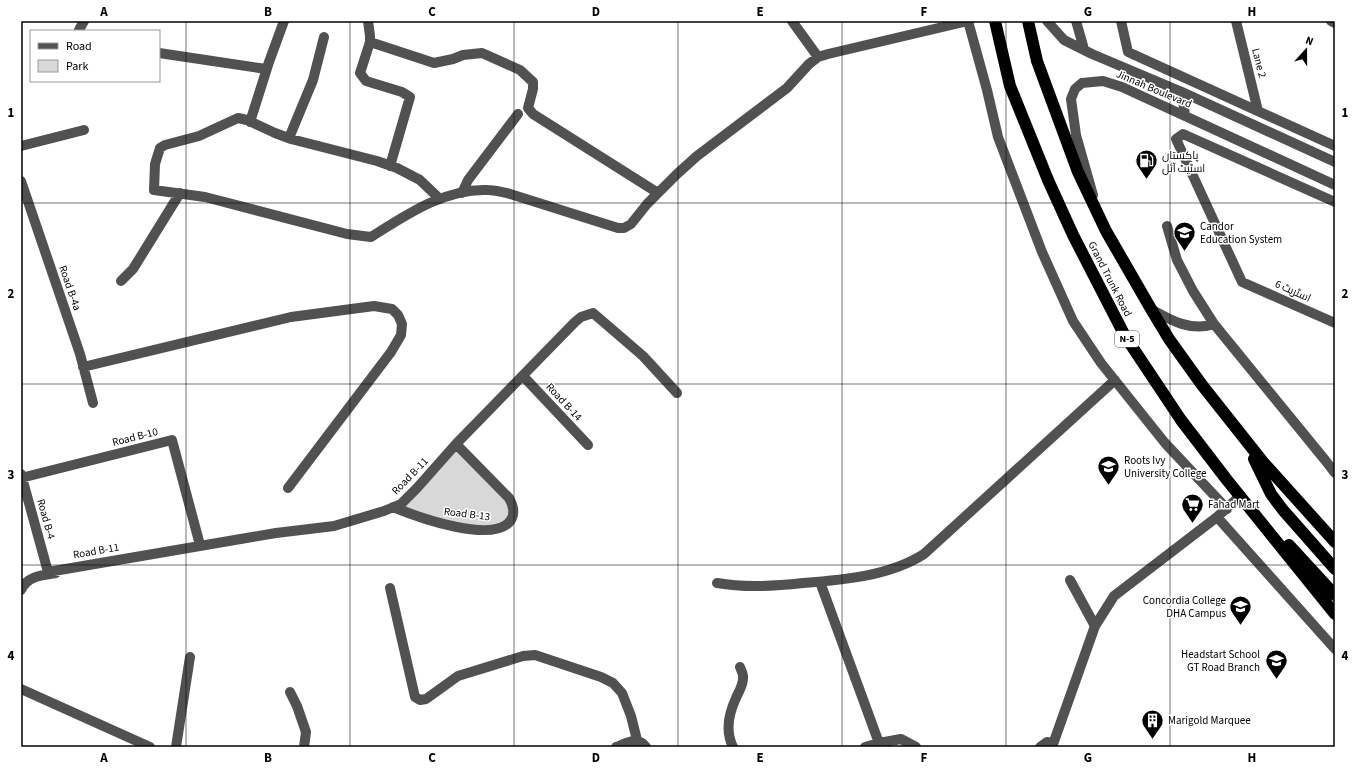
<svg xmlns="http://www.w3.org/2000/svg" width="1356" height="768" font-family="'Source Sans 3',Cairo,sans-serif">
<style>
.green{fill:#d8d8d8}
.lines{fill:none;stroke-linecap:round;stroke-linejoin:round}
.minor{stroke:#515151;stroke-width:10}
.highway{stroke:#000;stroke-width:12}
.grid{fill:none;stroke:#000;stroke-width:1;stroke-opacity:0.55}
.labels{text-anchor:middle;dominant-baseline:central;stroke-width:3;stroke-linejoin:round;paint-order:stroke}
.shield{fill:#fff;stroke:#4c4c4c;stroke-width:1}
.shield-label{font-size:10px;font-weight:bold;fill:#000}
.street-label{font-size:11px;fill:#000;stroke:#fff}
.poi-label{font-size:11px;fill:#000;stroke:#fff;text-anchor:start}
.neatline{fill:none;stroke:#000;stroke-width:1.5}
.grid-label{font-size:13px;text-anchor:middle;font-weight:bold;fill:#000}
</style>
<rect width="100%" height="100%" fill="#fff"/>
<path class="green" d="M455,447l52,52 5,10 -4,13 -23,7 -75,-16 -8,-8z"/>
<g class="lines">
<path class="minor" d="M368,21l2,15v6l-10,31 6,8 36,11 8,5 -20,69
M792,21l26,36
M968,21l19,69 11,47 44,115 31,69 28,42 64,80 62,66
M1047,21l17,19 28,14 90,38 153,70
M1076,21l8,28
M1121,21l7,31 207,94
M1236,21l22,90
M1331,21l4,2
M80,31l-1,-1 5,-9
M370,42l64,21 19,-4 10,-4 19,-2 38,17 13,12v7l-5,19 5,6 125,79
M159,53l107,16
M1182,92l3,24
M250,122l19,-60 15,-41
M289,138l24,-58 11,-43
M21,146l63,-16
M21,181l59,173 13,49
M462,193l6,-13 50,-66
M1093,195l-17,-60 -5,-36 4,-10 7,-6 21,-2 19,6 213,98
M440,199l-20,-19 -23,-12 -20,-7 -86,-22 -16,-6 -28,-13 -9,-2 -39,18 -34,9 -5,3 -5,16 -1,26 51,7 142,37 24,3c35,-22 74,-49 117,-47 6,0 13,2 19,3l111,35h6l7,-4 16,-20 30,-30 20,-18 90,-68 22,-24 9,-7 10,-3 140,-33
M1335,202l-152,-68 -7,5 66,143 93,41
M1167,226l10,34 16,31 21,33 111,136 10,13
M121,281l12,-12 47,-76
M1151,309c19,11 40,23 63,15
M83,367l208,-50 83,-11 18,3 6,6 4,9 -1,11 -10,17 -103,136
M523,376l65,69
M21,474l27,98 228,-39 58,-7 50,-15 17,-7 16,-16 39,-44 119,-122 6,-5 12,-4 50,43 34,37
M21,478l151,-38 28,105
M393,507c22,9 105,40 119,11 3,-7 1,-13 -3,-20l-53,-54
M1217,517l118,132
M1070,580l25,46
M820,582l59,161
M717,583c29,5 57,3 86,0 40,-3 87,-7 121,-29l191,-174
M390,588l25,109 5,3 6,-1 32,-23 65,-20 12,-1 66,22 12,6 9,10 9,23 6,24
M21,590c6,-14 21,-15 35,-17
M21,689l129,58
M290,692l7,14 9,26 -2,15
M176,747l14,-90
M616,747c11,-4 22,-11 30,0
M733,747c-8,-16 -4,-34 3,-49 3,-7 8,-14 7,-22 0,-3 -2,-6 -3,-9
M865,747l14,-4 22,-4 15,8
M1040,747l7,-5 6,1
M1052,747l43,-121 19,-30 103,-79 23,-21"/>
<path class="highway" d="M995,21l15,65 38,94 25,55 52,101 56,84 46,60 108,134
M1028,21l9,40 41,111 28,59 45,78 18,30 33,46 61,77 72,80
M1254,459l17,35 12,16 52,59
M1289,545l46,50"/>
</g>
<path class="grid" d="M186,21v726M350,21v726M514,21v726M678,21v726M842,21v726M1006,21v726M1170,21v726M21,203h1314M21,384h1314M21,565h1314"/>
<defs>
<symbol id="fuel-pin" viewBox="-11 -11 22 30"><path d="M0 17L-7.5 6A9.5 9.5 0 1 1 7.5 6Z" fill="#000" stroke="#fff"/><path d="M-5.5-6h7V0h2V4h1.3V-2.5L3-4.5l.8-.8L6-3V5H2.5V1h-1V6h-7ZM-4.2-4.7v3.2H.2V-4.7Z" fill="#fff"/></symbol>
<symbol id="school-pin" viewBox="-11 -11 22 30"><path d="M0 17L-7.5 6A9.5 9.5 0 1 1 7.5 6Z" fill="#000" stroke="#fff"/><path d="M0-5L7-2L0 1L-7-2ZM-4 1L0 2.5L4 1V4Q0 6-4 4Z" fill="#fff"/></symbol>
<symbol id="university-pin" viewBox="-11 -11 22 30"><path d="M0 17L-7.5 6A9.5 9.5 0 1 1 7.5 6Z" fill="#000" stroke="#fff"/><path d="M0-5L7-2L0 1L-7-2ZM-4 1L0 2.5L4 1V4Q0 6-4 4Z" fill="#fff"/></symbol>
<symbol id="supermarket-pin" viewBox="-11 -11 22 30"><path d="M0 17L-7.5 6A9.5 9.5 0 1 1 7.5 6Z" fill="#000" stroke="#fff"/><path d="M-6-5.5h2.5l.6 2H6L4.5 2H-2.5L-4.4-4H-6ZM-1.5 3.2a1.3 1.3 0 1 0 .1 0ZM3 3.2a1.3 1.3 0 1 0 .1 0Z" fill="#fff"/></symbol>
<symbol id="building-pin" viewBox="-11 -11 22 30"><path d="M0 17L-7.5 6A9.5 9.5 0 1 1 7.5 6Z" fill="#000" stroke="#fff"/><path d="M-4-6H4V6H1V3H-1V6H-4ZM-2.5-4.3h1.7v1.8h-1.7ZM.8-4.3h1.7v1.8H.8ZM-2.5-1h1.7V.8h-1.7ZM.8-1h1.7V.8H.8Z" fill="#fff"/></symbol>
</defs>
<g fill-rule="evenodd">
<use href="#fuel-pin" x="1134" y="148" width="25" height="34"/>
<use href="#school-pin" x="1172" y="220" width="25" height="34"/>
<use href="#university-pin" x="1096" y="454" width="25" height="34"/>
<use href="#supermarket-pin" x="1180" y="492" width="25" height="34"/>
<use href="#university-pin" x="1228" y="594" width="25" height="34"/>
<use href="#school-pin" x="1264" y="648" width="25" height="34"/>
<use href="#building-pin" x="1140" y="708" width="25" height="34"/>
</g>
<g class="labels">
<rect class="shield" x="1115" y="331" width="24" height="16" rx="3"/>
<g class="shield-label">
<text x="1127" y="339">N-5</text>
</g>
<g class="street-label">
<text transform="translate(1259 63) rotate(76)">Lane 2</text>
<text transform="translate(1154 89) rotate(23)">Jinnah Boulevard</text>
<text transform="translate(1110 279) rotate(63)">Grand Trunk Road</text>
<text transform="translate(70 288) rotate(71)">Road B-4a</text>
<text transform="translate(1293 291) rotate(24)">اسٹریٹ 6</text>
<text transform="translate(564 402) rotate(47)">Road B-14</text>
<text transform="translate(135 437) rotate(-14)">Road B-10</text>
<text transform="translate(410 476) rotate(-46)">Road B-11</text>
<text transform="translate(467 514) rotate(7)">Road B-13</text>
<text transform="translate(46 519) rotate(74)">Road B-4</text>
<text transform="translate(96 551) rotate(-10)">Road B-11</text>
</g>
<g class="poi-label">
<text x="1162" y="155">پاکستان<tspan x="1162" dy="13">اسٹیٹ آئل</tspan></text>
<text x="1200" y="226">Candor<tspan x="1200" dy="13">Education System</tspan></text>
<text x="1124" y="460">Roots Ivy<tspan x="1124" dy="13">University College</tspan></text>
<text x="1208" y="504">Fahad Mart</text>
<text x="1226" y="600" text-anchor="end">Concordia College<tspan x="1226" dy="13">DHA Campus</tspan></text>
<text x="1260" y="654" text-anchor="end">Headstart School<tspan x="1260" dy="13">GT Road Branch</tspan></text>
<text x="1168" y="720">Marigold Marquee</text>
</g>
</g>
<rect width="1356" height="768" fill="none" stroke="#ffffff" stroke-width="44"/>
<rect x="30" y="30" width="130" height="52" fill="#ffffff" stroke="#999999"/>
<rect x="38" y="43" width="20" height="6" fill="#515151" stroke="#999999"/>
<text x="66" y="50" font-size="12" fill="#000000">Road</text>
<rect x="38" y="60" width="20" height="12" fill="#d8d8d8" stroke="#999999"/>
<text x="66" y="70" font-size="12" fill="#000000">Park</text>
<g transform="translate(1306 50) rotate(21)" stroke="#ffffff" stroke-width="3" paint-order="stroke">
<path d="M0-3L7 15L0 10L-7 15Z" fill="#000000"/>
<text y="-6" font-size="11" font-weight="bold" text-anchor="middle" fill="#000000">N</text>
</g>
<rect x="22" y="22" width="1312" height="724" class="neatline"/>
<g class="grid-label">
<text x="104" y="16">A</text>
<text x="268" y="16">B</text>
<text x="432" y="16">C</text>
<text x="596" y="16">D</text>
<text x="760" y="16">E</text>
<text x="924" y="16">F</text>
<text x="1088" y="16">G</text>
<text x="1252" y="16">H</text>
<text x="11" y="117">1</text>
<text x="1345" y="117">1</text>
<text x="11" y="298">2</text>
<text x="1345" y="298">2</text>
<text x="11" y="479">3</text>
<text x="1345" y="479">3</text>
<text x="11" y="660">4</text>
<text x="1345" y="660">4</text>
<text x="104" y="762">A</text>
<text x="268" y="762">B</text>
<text x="432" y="762">C</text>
<text x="596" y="762">D</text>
<text x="760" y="762">E</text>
<text x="924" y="762">F</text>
<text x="1088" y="762">G</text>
<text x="1252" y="762">H</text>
</g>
</svg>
